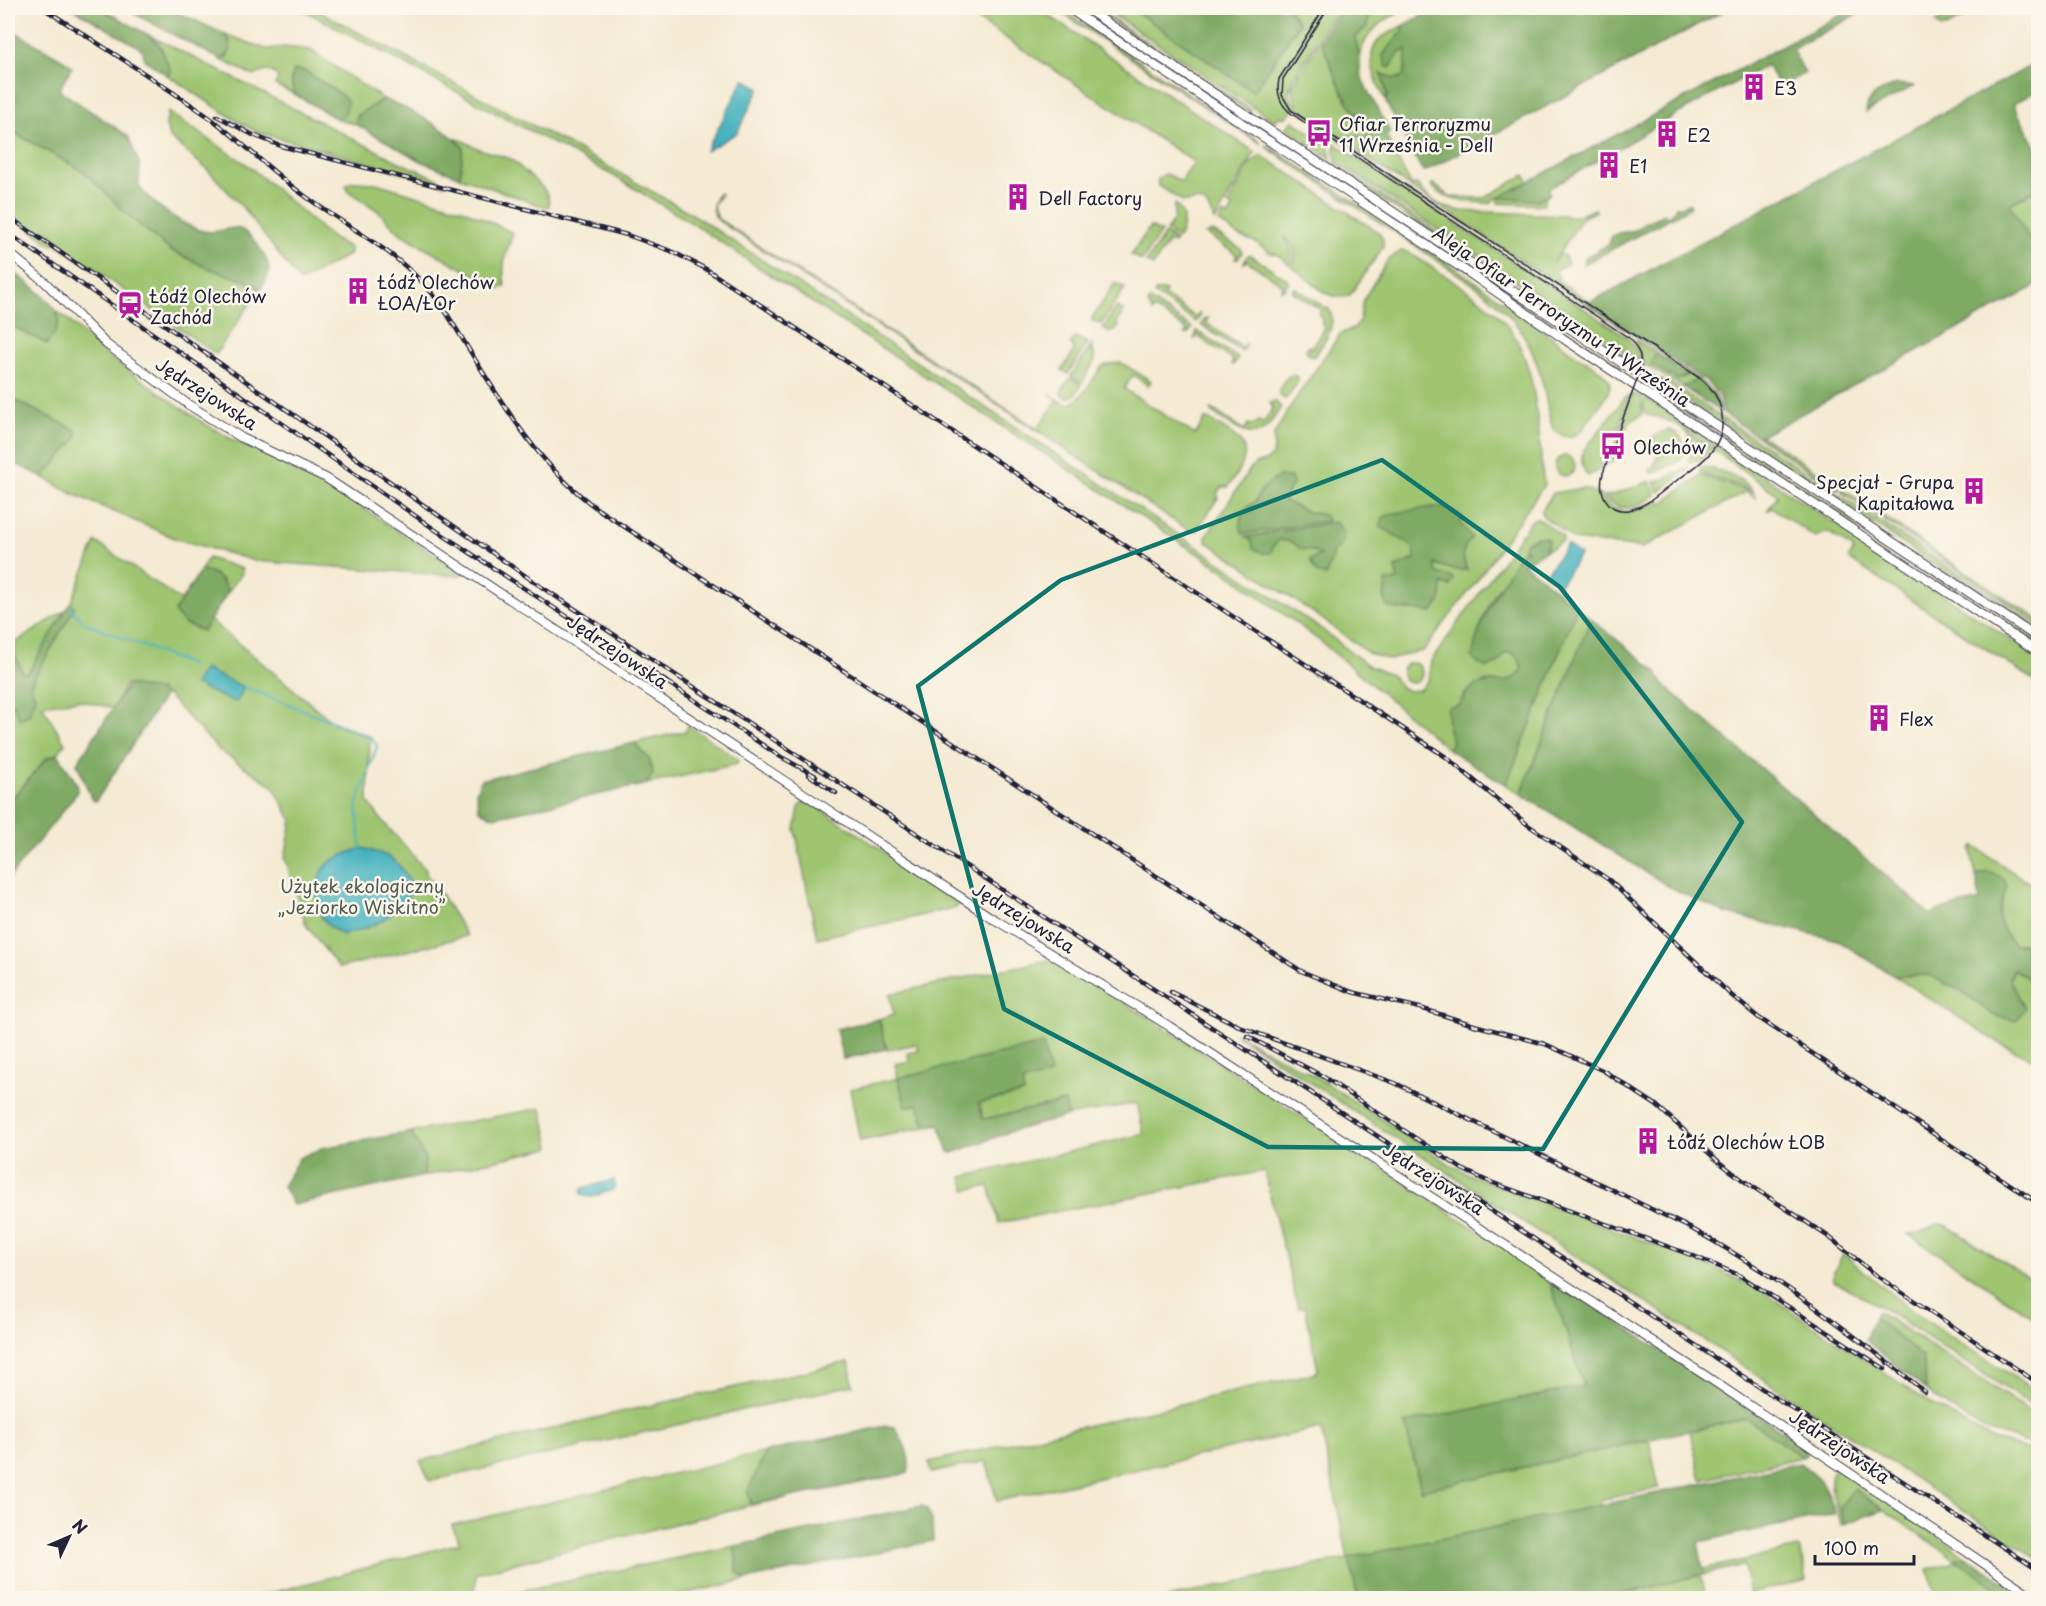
<svg xmlns="http://www.w3.org/2000/svg" width="2046" height="1606" font-family="'Playpen Sans',sans-serif">
<style>
.green{fill:#9fc571;stroke:#607456;stroke-width:1.5}
.forest{fill:#7faa63;stroke:#50664f;stroke-width:1.5}
.water{fill:#42b1bd;stroke:#326a7c;stroke-width:1.5}
.lines{fill:none;stroke-linecap:round;stroke-linejoin:round}
.stream{stroke:#42b1bd;stroke-width:2}
.minor-casing{stroke:#424052;stroke-width:10}
.minor{stroke:#fff;stroke-width:8}
.tram{stroke:#22223b;stroke-width:1.5}
.rail-casing{stroke:#22223b;stroke-width:4.5}
.rail{stroke:#fbf7ec;stroke-width:2;stroke-dasharray:7;stroke-linecap:butt}
.marked{fill:none;stroke:#0f766e;stroke-width:4.5;stroke-linejoin:round}
.labels{text-anchor:middle;dominant-baseline:central;stroke-width:5;stroke-linejoin:round;paint-order:stroke}
.poi-label{font-size:18px;fill:#22223b;stroke:#fbf7ec;text-anchor:start}
.street-label{font-size:18px;fill:#22223b;stroke:#fbf7ec}
.park-label{font-size:18px;fill:#4e5b4e;stroke:#fbf7ec}
</style>
<rect width="100%" height="100%" fill="#fbf7ec"/>
<filter id="ink" filterUnits="userSpaceOnUse"><feTurbulence type="fractalNoise" baseFrequency=".0167" numOctaves="2"/><feDisplacementMap in="SourceGraphic" scale="12" xChannelSelector="R" yChannelSelector="G"/><feConvolveMatrix kernelMatrix="1 2 1 2 8 2 1 2 1" color-interpolation-filters="sRGB"/></filter>
<filter id="wash" filterUnits="userSpaceOnUse"><feTurbulence type="fractalNoise" baseFrequency=".008" numOctaves="4" result="noise"/><feDisplacementMap in="SourceGraphic" scale="24" xChannelSelector="R" yChannelSelector="G"/><feGaussianBlur stdDeviation="1.35" result="paint"/><feColorMatrix in="noise" values="0 0 0 0 0 0 0 0 0 0 0 0 0 0 0 0 0 1.4 0 .05"/><feComposite in="paint" operator="in"/></filter>
<g filter="url(#wash)">
<rect width="100%" height="100%" fill="#f5ead3"/>
<path class="green" d="M300,8h13l251,134 128,72 628,414 49,38 22,9 11,13 8,3 9,-1 9,-10 3,-19 99,-139 5,-4 4,1 24,18v4l-18,10 3,-6 -12,-8 -11,6 3,8 -8,2 -14,27 -10,11 -12,25 -9,27 22,21 9,-12c12,2 14,6 16,18l-7,9 -13,4 -16,-2 -22,13 -16,35 5,13 -5,7 -128,-108 -91,-67 -453,-295 -81,-54 -81,-49z
M960,8h77l218,144 -40,69c-6,-9 -7,-22 -21,-20 -4,0 -7,1 -11,1l-25,-17v-6l7,-5 6,2 10,6 13,-20z
M1054,8h6l201,134 -1,1z
M1074,8h4l189,125 -2,2z
M1092,8h3l156,102 -2,2z
M1103,8h28l123,84 45,-68 -11,-16h51l-48,73 -2,11 6,15 -10,11 -4,-2 -7,5z
M1372,8h35c-22,11 -44,23 -47,50l-5,-20 12,-13z
M1962,8h21l-37,19 -1,-1 -4,2 -5,-6z
M1403,26l1,5 -21,24 16,-2 8,-4 -3,27 -8,3 -14,-5 5,20 -1,8c-8,-19 -25,-47 -5,-64 6,-5 15,-8 22,-12z
M145,33l254,129 39,17 5,5 -186,-52 -20,-11 -70,-46 4,-4 -11,-26z
M225,34l41,15 19,-2 25,3 73,49 -25,16 -3,9 -16,-4 7,-9 -55,-31 3,14 -19,-9 3,-8c-8,-9 -15,-6 -24,-1l-33,-16 7,-4 2,-15z
M1321,40c12,30 23,66 48,87l-3,12 -9,-4 -20,3 1,-2 -41,-27c2,-8 -6,-15 -5,-24z
M168,112l81,54 84,73 17,9v6l-50,28 -56,-73 -34,-37 -41,-35 -3,-12z
M1293,121l35,23 3,14 -45,-30z
M8,129l75,42 47,46 40,33 38,18 49,17 2,6 -43,63 -162,-112 -2,3 -44,-32z
M1280,129l360,237 -1,3 -362,-238z
M455,137l24,12 32,10 31,28 6,9 1,10 -4,1 -85,-30 3,-30z
M1273,137l344,227 5,5 -73,-46 -277,-184z
M1356,137l11,4 30,18 15,27 5,-2c12,17 25,24 45,27l103,4 1,2 14,-2 15,-6 1,2 -14,7 -29,45 7,-9 5,2 3,8 -9,4 -3,5 3,4 -2,2 33,23 -2,3 -249,-165z
M1334,143l292,193 10,12 4,14 -304,-200z
M1267,145c99,65 202,127 295,200 14,12 36,20 47,35l1,6 -3,9 -26,36c-9,8 -19,7 -28,-2 -5,-13 -7,-31 -10,-45 -11,-45 -30,-71 -67,-98l-210,-139z
M1261,155l117,77 5,7v8l-33,48c-23,9 -40,-17 -58,-28 6,-12 3,-23 -8,-30 4,7 12,15 6,28l-13,-11 -6,-1 -16,-11 -16,-6 -20,-14 4,-8 5,3 5,-9 -5,-3 22,-41z
M1525,175l4,7 -30,16 39,2 12,-7 -6,7v5l-46,-2 -1,-5h-3l-2,5c-22,-1 -45,1 -61,-18l3,-1 16,13 34,1z
M352,182l24,1 89,27 48,23c-7,18 -12,34 -8,53l-6,3 -98,-55 -24,-24 -29,-19 -2,-6z
M2038,188v49l-8,4 -20,-37z
M719,193l2,1 -8,11 5,14 319,210 21,-29 -9,-7c5,4 11,9 17,11 13,3 28,-28 36,-38l18,-4 31,19 -3,4 -15,-10 -9,14 71,46 10,-16h3c13,9 41,20 36,39 -2,10 -11,21 -16,29h-6l-5,6 1,5 -21,32 -6,2 -472,-311c-9,-10 -7,-18 0,-28z
M1174,204c12,8 11,22 4,34l-12,-7 8,-12z
M1150,227l11,5 -19,29 -11,-6z
M1213,232l28,17 1,4 -4,5 -3,1 2,-4 -31,-21z
M1165,234l11,6 -2,3 -5,-2 -16,25 -7,-4z
M1401,251l7,1c29,19 61,37 87,60 46,42 41,116 49,173l-71,101 -50,65 -16,3 -16,6 -23,-7 -50,-37 -112,-75v-5l45,-68 4,-4 13,-4 4,-5 2,-6v-14l16,-28 50,-73 14,-6 5,-5 4,-23 25,-40z
M1250,255l37,24 1,4 -4,6 -3,1 2,-5 -36,-24 -4,3 4,-8z
M1115,283l10,5 -24,36 -10,-4z
M1294,288h2l30,20 1,-1c13,15 -3,37 -14,50l-5,-3 -2,-4 2,-4 4,2 13,-20 -3,-3v-6l-3,-4 2,-5 -29,-19z
M1156,291h10l-2,4 32,22 3,-4 1,3 -4,6 -42,-28z
M1150,300l42,28 -4,6h-3l2,-4 -32,-21 -3,3 -4,-8z
M1117,307l7,4 -8,12 3,3 -4,5 -7,1 -5,-4z
M58,312l8,6 40,37 96,67 31,18 85,39 139,90 5,5 -3,2 -204,-15 -78,-22 -104,-45 -30,-17 34,-39 -1,-8 -68,-33v-73l39,20 12,-24z
M1208,318l-2,5 36,24 4,-4 -4,9 -41,-27 4,-6z
M1197,331l41,27 -4,6 -2,1 1,-5 -36,-24 -3,4z
M1075,337l13,6 -20,31 -6,-4 12,-19 -1,-5 -3,-2z
M1636,340l20,13 -4,11 25,16 13,-6 8,5 -15,8 -40,-23z
M1092,344l3,16 -13,23 -11,-7z
M1293,375l5,2v4l-11,17 -3,1 -5,-4c-1,-7 7,-19 14,-20z
M1070,378l11,7 -6,10 -7,3 -6,-2 -1,-4z
M1658,379l12,4 52,35v6l-66,-43z
M1651,390l56,37 34,19 277,182 20,15v5l-388,-257z
M1633,394l9,2v18l-13,9 -6,17h-2l-3,18 -10,6z
M1630,395l-12,34 -4,-1 -15,42 -11,6c-6,-7 -8,-17 -4,-26l41,-52z
M1646,398l70,46 -4,5c-22,-17 -40,-31 -66,-34l-3,-9z
M1275,401l6,6c-15,24 -22,36 -50,18 -6,-4 -14,-8 -20,-14l1,-2 32,21 4,-6 5,1 6,-4 4,3 10,-16 -3,-5z
M1724,419l301,199 13,9v6l-314,-208z
M1683,429l28,21 -10,10 -12,1c5,-12 4,-22 -6,-32z
M1668,430c15,3 24,21 10,32 -7,5 -18,8 -26,11l-2,-4 4,-3 4,-13 -10,-3c4,-11 8,-18 20,-20z
M1757,436h3l9,4 71,47 -3,2z
M1717,445l321,213v25l-188,-123 -1,-2 5,-9 -26,-17 -13,5 -43,-29 -5,3 11,-16 -64,-45z
M1555 466a10 10 0 1 1 20 0a10 10 0 1 1-20 0Z
M1702,467c18,2 43,11 53,27l-7,-5 -47,-16 -2,-2z
M1690,468l-31,24 -4,-10 18,-7v-2z
M1700,475l47,16 9,7 -10,-6 -104,56 -68,-8 -31,-24 -2,-4 12,-19 31,-5 17,8 11,12 14,4 34,-11 3,2z
M1650,481l6,14c-17,12 -37,21 -51,1l8,-1z
M1843,489l103,70 92,60v4l-196,-131z
M96,542l119,82 119,99 36,15 -2,63 11,16 47,53v4l11,14 30,48 -128,32 -33,-43 -21,-67 7,-37 -19,-35 -53,-35 -54,-57 -3,4 -1,-5 -36,-9 -13,24 -35,-8 -36,5 23,38 -7,11 -11,4 -39,45v-158h4l57,-37z
M208,558l34,11v4l-14,19 -6,-12 -21,-10z
M1577,607l14,12 -70,175 -15,-9z
M1402 673a10 10 0 1 1 20 0a10 10 0 1 1-20 0Z
M688,725l50,34 -1,5 -90,20 6,-11 -4,-14 -15,-16 52,-12z
M803,802l10,2 147,98 -4,6 -139,30 -22,-108 4,-22z
M1974,846l64,43v50l-3,3 -21,3c-19,-22 -18,-32 -7,-58l-19,-14 -12,3 -5,-26z
M1053,959l92,56 403,261 36,110 -179,37 16,67 228,-50 10,48 -59,12 1,6 -252,52 9,40h-191l181,-40 -27,-130 -324,73 -11,-40 -55,12 -2,-11 386,-89 3,-3 -13,-63 -7,1 -34,-137 -265,52 -10,-37 -23,4 -4,-13 182,-43 -7,-31 -69,13 -4,-14 -80,18 -5,-17 45,-10 -3,-10 -123,-5 8,28 12,-2 8,23 -66,14 -10,-52 48,-11 -3,-14 14,-3 -1,-8 11,-2 -2,-7 -30,6 -8,-31 15,-5 -5,-20z
M2014,968l24,17v76l-39,-18 -105,-67 35,-1 37,19 27,21 32,-7 -15,-27z
M1236,1034l84,45 128,84 22,12 238,90 52,25 161,107 56,34 18,9 43,12v107z
M542,1108l8,40 -126,28 1,-18 -14,-26z
M1938,1224l8,1 92,59v36l-130,-86 11,-1z
M1843,1254l74,61 119,76 -8,12 -145,-95 -49,-27v-10z
M1879,1312l159,105v29l-55,-17 -33,-21 -24,-18 -3,-33 -49,-40 2,-4z
M849,1362l4,23 -423,96 -10,-20 192,-47z
M1747,1418l55,39 -101,23 -11,-49z
M766,1452l-18,39 3,14 -275,68 -1,19 11,6 249,-52 2,26 9,8 -80,18h-414l208,-55 -8,-18z
M1834,1468l4,1 129,88 -12,2 -101,-70 -14,18 4,17 -3,1c-3,-15 -16,-44 -7,-57z
M1799,1548l8,32 -58,14 -5,-29 -40,9 -1,-5z
M1958,1561l41,28 -42,9h-21l-8,-29z
M1701,1575l5,23h-87l-1,-3z"/>
<path class="forest" d="M72,8h29l44,25 14,12 12,26 -4,4 -22,-15 -3,-11z
M124,8h44l57,26c8,11 8,19 -4,26z
M1131,8h157l11,15 -45,69z
M1342,8h30l-5,18 -12,12 5,20v13l4,13 26,48 -4,4 5,9 -6,4 -19,-10 3,-12c-25,-21 -36,-57 -48,-87z
M1436,8h293l-303,163 -4,-1 -36,-68 1,-8 -6,-20 15,5 8,-3 3,-27 -8,4 -9,15 -4,-2 -3,-11 20,-24v-5z
M1854,8h15l-77,41 13,24 -26,14 -12,-22 -88,48 -131,76 2,4 -12,7 -40,-2z
M8,28l59,34 5,5 -13,23 69,46 12,30 -1,21c16,18 37,34 60,43 13,5 25,-2 37,-2 13,1 33,30 33,42 0,8 -6,15 -10,21l-2,-6 -49,-17 -38,-18 -40,-33 -47,-46 -75,-42z
M2038,62v28l-25,14 25,46v38l-28,16 20,37 8,-4v48l-277,151h-4l-33,-22 -6,-20 -12,-13 -118,-76 2,-3z
M294,70l11,1 34,22 8,7 -1,11 -7,9 -45,-26 -3,-14z
M1897,84l17,2 -48,26c1,-17 17,-21 31,-28z
M383,99c23,8 64,30 80,48l-3,30 -39,-16 -66,-37 3,-9z
M1689,203l2,4 -108,58 3,-8 23,-13 3,-8 7,-3 17,-3 9,-7 19,-9 7,2 5,-10h7z
M8,268c11,8 50,36 51,50 1,9 -7,19 -12,26l-39,-20z
M1656,353l34,21 -13,6 -26,-16z
M1698,379l16,15 7,18 -38,-25z
M8,397l68,33 1,8 -34,39 -35,-17z
M1280,477h11l2,8 -6,8 -3,8 24,11 16,3 4,6 -85,13c-6,-14 -1,-25 12,-32 5,-13 13,-20 25,-25z
M1432,507l16,1 13,8v8l11,14c-11,10 -10,19 -5,32h-14l-18,-6 1,8 18,7 -4,8 -8,-4 -1,18 -9,12c-15,-4 -29,-2 -45,-6l-3,-11 2,-14 12,-2 -3,-13 20,-8 -1,-12 -33,-20 2,-9 7,-4z
M1335,522l9,10 -2,12 -9,9 -7,23 -10,-3 -6,-13 10,-5 -7,-4 -12,-2 -9,-7 -13,-2 -6,6 -2,7h-8l-9,-4 -3,-9 -5,-3z
M1536,537l10,1 2,3 -3,10 -22,12 54,44 -71,178 -58,-36 4,-7c-4,-12 -6,-22 -4,-35l12,-3c18,-39 41,-7 62,-34 -2,-12 -4,-16 -16,-18l-9,12 -10,4 -9,-5 -6,-6c8,-39 28,-70 48,-104l3,-3 4,1 -3,-4 1,-4z
M201,570c14,1 21,10 27,22l-25,39 -18,-7 -11,-12z
M70,603l5,4 -45,79 6,11 -6,17 -10,5 -7,-15 -5,6v-57h6l9,20h5z
M1591,619l66,53 5,11 269,232 5,-4 44,-11 -4,-24 12,-4 16,6 3,9c-11,25 -12,36 7,58l21,-3 3,-3v46l-25,-16 -3,12 15,27 -9,13 -23,-6 -27,-21 -37,-19 -35,1 -57,-36 -112,-27 -52,-24 -152,-95z
M128,685l34,6 1,7 -67,103 -4,-1 -15,-37z
M634,743l15,16 4,14 -6,11 -153,33 -15,-7 -3,-18 5,-12z
M58,754l19,30v9l-69,86v-76l39,-45z
M879,1019l8,30 -44,10 -7,-30z
M1043,1044l7,31 -28,8 2,10 -45,10 4,16 82,-17 3,14 -56,15 -59,22 -4,-1 -10,-28 -13,3 -8,-23 -12,3 -8,-29z
M411,1132l14,27 -1,17 -131,29 -10,-19 16,-28 23,-10z
M1548,1276l260,172 -2,7 -4,2 -56,-39 -325,72 -16,-67 179,-37z
M1874,1317l49,40 3,33 -61,-50z
M886,1426l9,1c8,15 17,28 13,46l-157,32 -3,-14 18,-39z
M1800,1463c25,19 26,21 35,51l-137,28 6,32 -86,21 1,3h-261l-9,-40z
M1854,1489l29,21 -39,14 -4,-17z
M921,1506l6,3 5,11 1,21 -187,39 -9,-8 -2,-26z
M1967,1557l3,2 60,39h-73l42,-9 -44,-30z"/>
<path class="water" d="M744,79l16,9 -23,45 -31,18z
M1567,545l13,10 -21,30 -14,-11z
M204,669l40,18 -7,15 -9,-2 -34,-16z
M362,848c32,9 35,10 51,40 -17,30 -38,39 -71,47 -4,-4 -11,-7 -15,-11 -15,-15 -14,-46 1,-60 9,-8 22,-12 34,-16z
M614,1180l1,6 -2,4 -21,7 -8,-1 -3,-3 1,-4 4,-2z"/>
<g class="lines">
<path class="stream" d="M71,608l12,14 108,43
M244,687l126,49 7,10 -20,59 4,45"/>
</g>
</g>
<g filter="url(#ink)">
<g class="lines">
<defs>
<path id="minor" d="M1068,8l404,267 92,64 474,313
M1085,8l953,630
M8,252l38,31 60,61 83,61 53,33 84,40 663,438 180,110 537,350 329,222"/>
</defs>
<use href="#minor" class="minor-casing"/>
<use href="#minor" class="minor"/>
<path class="tram" d="M1324,8l-45,71c-3,15 1,26 13,35l340,226 8,15 1,14 -38,104c-5,18 3,40 26,37 17,-3 30,-16 43,-26 13,-10 29,-19 39,-32 19,-23 13,-55 -10,-73l-410,-269 -9,-15 1,-16 45,-71"/>
<defs>
<path id="rail" d="M43,8c54,35 110,70 163,107 35,25 64,56 99,81 50,37 100,58 137,110 47,73 85,152 157,204l702,461 51,21 68,16 54,17 71,19 59,27 52,34 63,57 25,19 85,56 48,39 161,107
M217,116l36,19 28,11 346,89 44,16 35,18 740,488 82,68 81,55 122,115 28,23 279,185
M8,216l535,372 1495,982
M8,233l432,300 341,224 35,19
M809,775l27,18
M1171,992l72,36 152,55 297,146c84,46 159,103 233,163
M1247,1036l77,41 138,92 23,11 206,75 48,20 146,94"/>
</defs>
<use href="#rail" class="rail-casing"/>
<use href="#rail" class="rail"/>
</g>
</g>
<path class="marked" d="M1382,460l178,127 182,235 -199,327 -275,-2 -264,-138 -86,-323 143,-106z"/>
<defs>
<symbol id="building-bare" viewBox="-9 -9 18 18"><path d="M-4-6H4V6H1V3H-1V6H-4ZM-2.5-4.3h1.7v1.8h-1.7ZM.8-4.3h1.7v1.8H.8ZM-2.5-1h1.7V.8h-1.7ZM.8-1h1.7V.8H.8Z" fill="#b5179e" stroke="#fbf7ec" stroke-width="2.5" paint-order="stroke"/></symbol>
<symbol id="bus-bare" viewBox="-9 -9 18 18"><path d="M-5-6H5V4H4V6H2V4H-2V6H-4V4H-5ZM-3.5-4V0h7V-4ZM-3.5 1.2v1.5H-2V1.2ZM2 1.2v1.5H3.5V1.2Z" fill="#b5179e" stroke="#fbf7ec" stroke-width="2.5" paint-order="stroke"/></symbol>
<symbol id="station-bare" viewBox="-9 -9 18 18"><path d="M-3-6H3Q5-6 5-4V2Q5 4 3 4L4.5 6H3L1.5 4h-3L-3 6H-4.5L-3 4Q-5 4-5 2V-4Q-5-6-3-6ZM-3.5-4v3h7v-3ZM-3.5 1v1.5H-2V1ZM2 1v1.5H3.5V1Z" fill="#b5179e" stroke="#fbf7ec" stroke-width="2.5" paint-order="stroke"/></symbol>
</defs>
<g fill-rule="evenodd">
<use href="#building-bare" x="1735" y="68" width="38" height="38"/>
<use href="#bus-bare" x="1300" y="114" width="38" height="38"/>
<use href="#building-bare" x="1648" y="115" width="38" height="38"/>
<use href="#building-bare" x="1590" y="146" width="38" height="38"/>
<use href="#building-bare" x="999" y="178" width="38" height="38"/>
<use href="#building-bare" x="339" y="272" width="38" height="38"/>
<use href="#station-bare" x="111" y="286" width="38" height="38"/>
<use href="#bus-bare" x="1594" y="427" width="38" height="38"/>
<use href="#building-bare" x="1955" y="472" width="38" height="38"/>
<use href="#building-bare" x="1860" y="699" width="38" height="38"/>
<use href="#building-bare" x="1629" y="1122" width="38" height="38"/>
</g>
<g class="labels">
<g class="poi-label">
<text x="1774" y="87">E3</text>
<text x="1339" y="123">Ofiar Terroryzmu<tspan x="1339" dy="21">11 Września - Dell</tspan></text>
<text x="1687" y="134">E2</text>
<text x="1629" y="165">E1</text>
<text x="1038" y="197">Dell Factory</text>
<text x="378" y="281">Łódź Olechów<tspan x="378" dy="21">ŁOA/ŁOr</tspan></text>
<text x="150" y="295">Łódź Olechów<tspan x="150" dy="21">Zachód</tspan></text>
<text x="1633" y="446">Olechów</text>
<text x="1954" y="481" text-anchor="end">Specjał - Grupa<tspan x="1954" dy="21">Kapitałowa</tspan></text>
<text x="1899" y="718">Flex</text>
<text x="1668" y="1141">Łódź Olechów ŁOB</text>
</g>
<g class="street-label">
<text transform="translate(1562 316) rotate(34)">Aleja Ofiar Terroryzmu 11 Września</text>
<text transform="translate(207 393) rotate(33)">Jędrzejowska</text>
<text transform="translate(618 651) rotate(34)">Jędrzejowska</text>
<text transform="translate(1024 917) rotate(32)">Jędrzejowska</text>
<text transform="translate(1434 1178) rotate(33)">Jędrzejowska</text>
<text transform="translate(1840 1446) rotate(34)">Jędrzejowska</text>
</g>
<g class="park-label">
<text x="362" y="885">Użytek ekologiczny<tspan x="362" dy="21">„Jeziorko Wiskitno”</tspan></text>
</g>
</g>
<rect width="2046" height="1606" fill="none" stroke="#fbf7ec" stroke-width="30"/>
<g transform="translate(69 1537) rotate(46)" stroke="#fbf7ec" stroke-width="4.5" paint-order="stroke">
<path d="M0-4.5L10 22L0 15L-10 22Z" fill="#22223b"/>
<text y="-9" font-size="16" font-weight="bold" text-anchor="middle" fill="#22223b">N</text>
</g>
<path d="M1815 1555v9h99v-9" fill="none" stroke="#22223b" stroke-width="3"/>
<text x="1824" y="1555" font-size="18" fill="#22223b" stroke="#fbf7ec" stroke-width="4.5" paint-order="stroke">100 m</text>
</svg>
